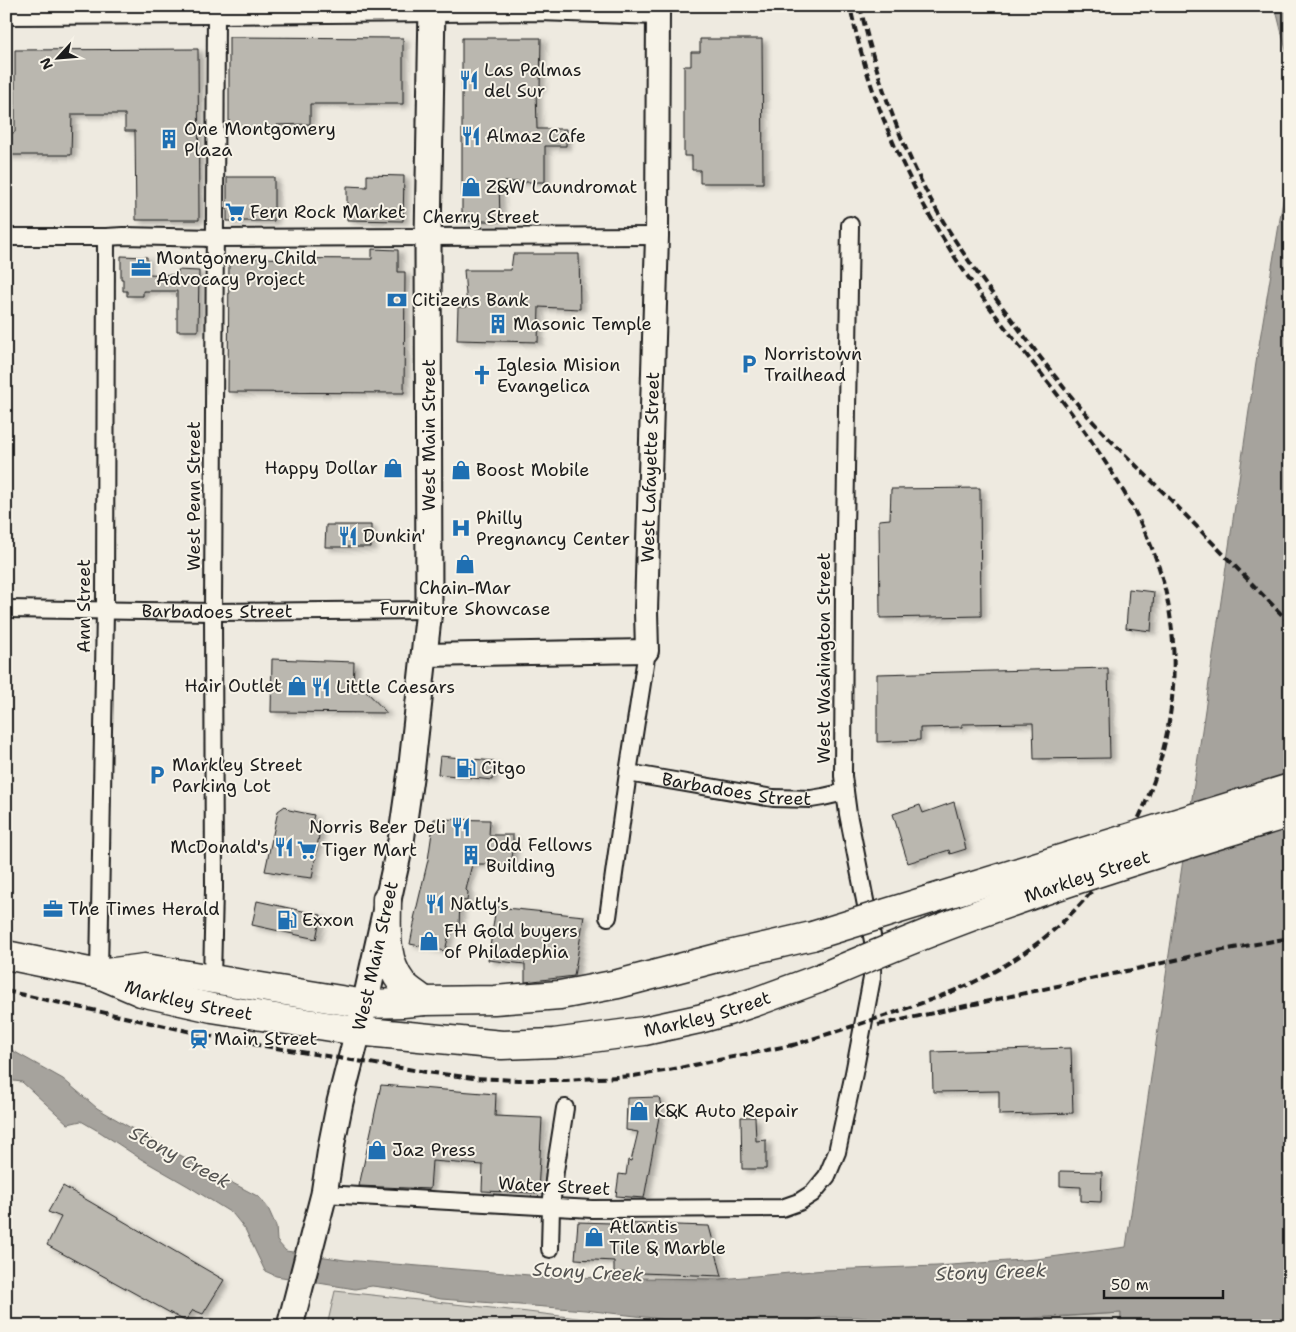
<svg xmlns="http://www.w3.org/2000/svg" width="1296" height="1332" font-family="'Shantell Sans',sans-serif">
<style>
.green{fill:#cfccc3;stroke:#767470}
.water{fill:#a6a39d;stroke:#6f6d69}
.building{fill:#bab7af;stroke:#1c1c1c;filter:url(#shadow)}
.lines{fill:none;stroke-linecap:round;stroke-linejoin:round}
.street-casing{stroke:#1c1c1c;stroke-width:20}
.secondary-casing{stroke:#1c1c1c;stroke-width:26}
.primary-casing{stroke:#1c1c1c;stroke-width:29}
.highway-casing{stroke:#1c1c1c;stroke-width:31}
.street{stroke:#f7f3e8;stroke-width:16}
.secondary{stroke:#f7f3e8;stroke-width:22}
.primary{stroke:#f7f3e8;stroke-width:25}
.highway{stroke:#f7f3e8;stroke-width:28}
.tram{stroke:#1c1c1c;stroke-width:1}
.rail{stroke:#1c1c1c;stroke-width:4;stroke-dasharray:8 4;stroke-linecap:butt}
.highway-bridge-casing{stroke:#1c1c1c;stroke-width:31;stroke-linecap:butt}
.highway-bridge{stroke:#f7f3e8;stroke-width:28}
.labels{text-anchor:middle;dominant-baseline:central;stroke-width:4;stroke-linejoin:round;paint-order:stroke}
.poi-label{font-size:18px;fill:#1c1c1c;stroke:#f7f3e8;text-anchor:start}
.street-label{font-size:18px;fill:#1c1c1c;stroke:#f7f3e8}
.water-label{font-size:19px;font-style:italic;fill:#535250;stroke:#f7f3e8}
</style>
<defs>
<filter id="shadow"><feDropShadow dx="5" dy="3" stdDeviation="2.5" flood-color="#0004"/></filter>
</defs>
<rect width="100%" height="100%" fill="#eeeae0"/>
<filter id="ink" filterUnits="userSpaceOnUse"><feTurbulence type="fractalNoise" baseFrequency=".02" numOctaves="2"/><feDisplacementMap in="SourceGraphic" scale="10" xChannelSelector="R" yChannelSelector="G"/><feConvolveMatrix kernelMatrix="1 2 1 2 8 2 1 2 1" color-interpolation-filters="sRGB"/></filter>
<g filter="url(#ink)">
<path class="green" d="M335,1291l193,21 113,14h-314z
M1121,1313v13h-201z"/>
<path class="water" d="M1275,6h15v60z
M1290,159v1167h-169v-13l-201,11 -63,-7h-35l-32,9h-90l-47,-8 -68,-8 -144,-11 -45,-10 -24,-3 -17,3 -79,-13 -11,-5 -20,-42 -12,-15 -45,-28 -47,-27 -41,-27 -19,-11 -13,3 -46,-42 -16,-2v-33l57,32 34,29 51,30 111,59 9,11 8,18 1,15 9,10 59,9 209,17 166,2 105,-9 112,-4 99,-7 90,-12 130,-884z"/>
<path class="building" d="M229,37l174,1v66h-93v20l-33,1v3h-48z
M462,38h79l-1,51h-4l1,40h29v17h-21v36h-46l1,39h-38z
M700,39h62l1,144h-63v-13h-8v-14h-8v-90h7v-14h9z
M198,49l1,171h-63l-1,-89h-10v-17h-53l-1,41h-65v-19l9,-4v-82z
M367,175l37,1 -1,45 -56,-1v-34l20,1z
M227,177h47v44h-47z
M372,249l26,1v22h7l-1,121 -176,-1 1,-134 143,1z
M513,254h66l1,55 -41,-2 -1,35 -81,-2 1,-33h9l-3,-37h47z
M121,256l26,1v17l31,1v-5l21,1 -1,60h-21v-40h-34v5h-16v-5h-4v-12h-2z
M980,488l1,128 -101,2 -1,-98 11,-1 1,-30z
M326,525h45v22h-46z
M1129,589l25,3 -3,39 -25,-3z
M272,659l82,3 -1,29h13l21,22 -116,-1z
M1108,668l2,90 -76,1 -1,-36 -71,1v3l-42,1v12l-43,2v-68z
M440,756l54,5 -2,19 -54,-6z
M954,802l12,47 -16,5 -1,-4 -41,13 -15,-49 27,-9 3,8z
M285,806l4,4 25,5 -2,7 9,1 -9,55 -17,-2 -30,-5 13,-60z
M434,819l56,1 -1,15h24v16l-2,13h-39l-6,26 2,2 -1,9 -7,-1 -1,27 -8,-1 -6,25 -35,-7 5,-25h-1l14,-59z
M257,901l64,14 -5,24 -64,-14z
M496,907l88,9 -10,60 -49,6v-18l-37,-4z
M1071,1048l2,65 -74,2v-24l-66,1 -1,-40z
M381,1085l115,9 -1,22 47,2 -4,75 -56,-2 1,-26 -51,-4 -2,28 -71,-3z
M659,1097l2,9 -17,92 -28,-2 3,-22 7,1 2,-15 3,1 7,-29 -12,-2 1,-32z
M741,1117h14l1,24 10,-1v29h-24z
M1060,1171l42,1 -1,30 -20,-1v-14l-21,-1z
M63,1186l161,94 -21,34 -10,-4 -8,11 -138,-76 14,-28 -13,-5z
M578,1222l131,4 13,50 -108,-4v-11l-39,-2z"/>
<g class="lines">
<defs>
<g id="street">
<path d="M6,237h100l17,-1 91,2 214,-1 229,-1"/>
<path id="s1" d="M6,609l207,3 216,-2"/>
<path id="s2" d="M628,773l145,25 38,1 12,-2 22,-5"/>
<path d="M608,917l20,-144 19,-122"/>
<path d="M99,974l6,-364 1,-373"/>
<path d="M212,980l2,-92 -1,-276 3,-600"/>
<path d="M324,1194l268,15 190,-1 17,-6 14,-9 14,-17 10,-24 17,-79 18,-95 1,-37 -25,-127 -5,-38 1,-183 6,-368"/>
<path d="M550,1249l1,-42 4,-36 10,-63"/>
</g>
<g id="secondary">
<path d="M6,13l210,-1 323,-3 119,4"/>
<path id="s3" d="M425,655l222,-4 -1,-40 11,-375 1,-230"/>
</g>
<g id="primary">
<path id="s4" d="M290,1326l34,-132 8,-52 8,-40 25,-98 36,-163 11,-77 17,-154 -1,-373 4,-231"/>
</g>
<g id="highway">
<path d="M387,899c0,28 -4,60 15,84 6,7 15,12 22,18"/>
<path id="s5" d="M6,955l93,19 42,18 71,16 145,23 145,14 52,-2 90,-12 55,-12 29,-8 27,-9 63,-23"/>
<path d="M99,974l46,-6 220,36 38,-1 21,-2 70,-1 66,-5 58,-11 111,-29 83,-19"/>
</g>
</defs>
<use href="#street" class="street-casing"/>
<use href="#secondary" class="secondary-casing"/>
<use href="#primary" class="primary-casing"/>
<use href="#highway" class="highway-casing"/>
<use href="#street" class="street"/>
<use href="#secondary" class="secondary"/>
<use href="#primary" class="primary"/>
<use href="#highway" class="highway"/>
<path class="tram" d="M1038,6l46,3 56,-3"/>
<path class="rail" d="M860,6c14,61 34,121 62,177 23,46 53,88 84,129 26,34 52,70 80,102 26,29 54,55 81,82 41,42 82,85 123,127
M6,991l227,50 193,31 47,6 45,2h48l67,-4 31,-5 133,-27
M878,1025l258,-56 70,-16 84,-15
M790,1046c47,-15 94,-29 140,-46 15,-6 30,-11 44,-18 83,-40 145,-107 177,-193 31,-83 32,-180 -8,-261 -15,-32 -35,-62 -55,-92 -42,-60 -92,-115 -132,-177 -51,-79 -87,-161 -106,-253"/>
<defs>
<g id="highway-bridge">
<path d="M812,936l478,-148"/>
<path id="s6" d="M818,979c69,-30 138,-58 208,-82 87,-31 176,-57 264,-84"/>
</g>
</defs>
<use href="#highway-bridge" class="highway-bridge-casing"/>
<use href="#highway-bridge" class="highway-bridge"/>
</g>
</g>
<defs>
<symbol id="restaurant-bare" viewBox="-9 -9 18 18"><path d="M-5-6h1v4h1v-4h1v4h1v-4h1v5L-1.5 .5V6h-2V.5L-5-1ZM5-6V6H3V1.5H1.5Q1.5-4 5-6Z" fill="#1f6fb2" stroke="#f7f3e8" stroke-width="2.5" paint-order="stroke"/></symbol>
<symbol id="building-bare" viewBox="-9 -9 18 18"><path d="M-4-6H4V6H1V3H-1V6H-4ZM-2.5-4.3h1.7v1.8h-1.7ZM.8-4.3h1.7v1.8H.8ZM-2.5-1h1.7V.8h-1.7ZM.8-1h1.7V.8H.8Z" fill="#1f6fb2" stroke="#f7f3e8" stroke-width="2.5" paint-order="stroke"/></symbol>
<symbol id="shop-bare" viewBox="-9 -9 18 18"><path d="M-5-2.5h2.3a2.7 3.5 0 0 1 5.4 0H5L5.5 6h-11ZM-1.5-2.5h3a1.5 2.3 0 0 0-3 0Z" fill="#1f6fb2" stroke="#f7f3e8" stroke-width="2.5" paint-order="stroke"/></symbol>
<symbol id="supermarket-bare" viewBox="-9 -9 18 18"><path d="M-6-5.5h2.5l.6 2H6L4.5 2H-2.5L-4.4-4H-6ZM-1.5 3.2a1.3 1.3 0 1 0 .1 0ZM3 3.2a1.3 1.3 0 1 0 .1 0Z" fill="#1f6fb2" stroke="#f7f3e8" stroke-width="2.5" paint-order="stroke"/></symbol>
<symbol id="office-bare" viewBox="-9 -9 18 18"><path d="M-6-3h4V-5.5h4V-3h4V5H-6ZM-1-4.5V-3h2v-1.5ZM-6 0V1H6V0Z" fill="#1f6fb2" stroke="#f7f3e8" stroke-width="2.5" paint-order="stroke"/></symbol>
<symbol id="bank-bare" viewBox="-9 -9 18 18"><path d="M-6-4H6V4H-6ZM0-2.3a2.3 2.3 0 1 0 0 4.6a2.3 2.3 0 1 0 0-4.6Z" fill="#1f6fb2" stroke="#f7f3e8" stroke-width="2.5" paint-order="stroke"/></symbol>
<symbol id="parking-bare" viewBox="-9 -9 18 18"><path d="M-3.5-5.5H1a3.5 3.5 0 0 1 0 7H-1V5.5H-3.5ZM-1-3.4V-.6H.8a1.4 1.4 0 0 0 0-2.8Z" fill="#1f6fb2" stroke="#f7f3e8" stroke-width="2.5" paint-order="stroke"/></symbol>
<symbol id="church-bare" viewBox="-9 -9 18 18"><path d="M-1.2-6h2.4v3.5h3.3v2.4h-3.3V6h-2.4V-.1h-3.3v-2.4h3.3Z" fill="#1f6fb2" stroke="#f7f3e8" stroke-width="2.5" paint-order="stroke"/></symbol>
<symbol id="hospital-bare" viewBox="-9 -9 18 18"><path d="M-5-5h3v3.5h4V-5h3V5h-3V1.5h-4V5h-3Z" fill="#1f6fb2" stroke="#f7f3e8" stroke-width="2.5" paint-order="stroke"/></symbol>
<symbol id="fuel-bare" viewBox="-9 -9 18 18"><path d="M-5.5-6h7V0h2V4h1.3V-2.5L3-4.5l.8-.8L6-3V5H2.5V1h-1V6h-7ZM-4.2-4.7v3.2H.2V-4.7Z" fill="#1f6fb2" stroke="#f7f3e8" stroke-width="2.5" paint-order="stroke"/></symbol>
<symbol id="station-bare" viewBox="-9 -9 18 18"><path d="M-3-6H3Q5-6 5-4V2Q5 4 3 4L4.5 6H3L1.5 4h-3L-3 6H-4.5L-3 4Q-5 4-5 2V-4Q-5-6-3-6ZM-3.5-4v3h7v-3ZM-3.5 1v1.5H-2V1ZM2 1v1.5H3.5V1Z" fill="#1f6fb2" stroke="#f7f3e8" stroke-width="2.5" paint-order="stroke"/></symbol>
</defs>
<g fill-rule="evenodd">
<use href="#restaurant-bare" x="455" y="66" width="28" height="28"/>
<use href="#restaurant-bare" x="457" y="122" width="28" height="28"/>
<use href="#building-bare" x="155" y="125" width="28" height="28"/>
<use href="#shop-bare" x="457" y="173" width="28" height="28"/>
<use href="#supermarket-bare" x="221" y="198" width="28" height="28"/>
<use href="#office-bare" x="127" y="254" width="28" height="28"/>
<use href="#bank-bare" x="383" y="286" width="28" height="28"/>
<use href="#building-bare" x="484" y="310" width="28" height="28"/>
<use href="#parking-bare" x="735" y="350" width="28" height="28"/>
<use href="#church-bare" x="468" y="361" width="28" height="28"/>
<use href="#shop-bare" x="379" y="454" width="28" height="28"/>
<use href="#shop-bare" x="447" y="456" width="28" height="28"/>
<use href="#hospital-bare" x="447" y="514" width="28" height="28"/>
<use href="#restaurant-bare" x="334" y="522" width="28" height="28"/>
<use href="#shop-bare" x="451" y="550" width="28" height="28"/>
<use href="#shop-bare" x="283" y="672" width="28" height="28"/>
<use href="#restaurant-bare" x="307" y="673" width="28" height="28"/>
<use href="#fuel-bare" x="452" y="754" width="28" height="28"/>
<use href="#parking-bare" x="143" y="761" width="28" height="28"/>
<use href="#restaurant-bare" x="447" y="813" width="28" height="28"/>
<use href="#restaurant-bare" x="270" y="833" width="28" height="28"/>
<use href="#supermarket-bare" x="293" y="836" width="28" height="28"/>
<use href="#building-bare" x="457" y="841" width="28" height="28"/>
<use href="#restaurant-bare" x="421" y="890" width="28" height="28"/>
<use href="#office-bare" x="39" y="895" width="28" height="28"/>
<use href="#fuel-bare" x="273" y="906" width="28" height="28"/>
<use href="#shop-bare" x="415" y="927" width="28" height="28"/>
<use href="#station-bare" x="185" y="1025" width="28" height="28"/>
<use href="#shop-bare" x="625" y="1097" width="28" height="28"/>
<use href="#shop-bare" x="363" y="1136" width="28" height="28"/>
<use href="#shop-bare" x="580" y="1223" width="28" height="28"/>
</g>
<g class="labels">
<g class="poi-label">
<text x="484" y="70">Las Palmas<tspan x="484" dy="21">del Sur</tspan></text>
<text x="184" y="129">One Montgomery<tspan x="184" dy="21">Plaza</tspan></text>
<text x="486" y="136">Almaz Cafe</text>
<text x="486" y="187">Z&amp;W Laundromat</text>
<text x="250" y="212">Fern Rock Market</text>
<text x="156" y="258">Montgomery Child<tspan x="156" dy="21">Advocacy Project</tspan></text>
<text x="412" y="300">Citizens Bank</text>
<text x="513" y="324">Masonic Temple</text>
<text x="764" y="354">Norristown<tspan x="764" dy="21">Trailhead</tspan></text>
<text x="497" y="365">Iglesia Mision<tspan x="497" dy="21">Evangelica</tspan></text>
<text x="378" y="468" text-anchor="end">Happy Dollar</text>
<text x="476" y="470">Boost Mobile</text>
<text x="476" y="518">Philly<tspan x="476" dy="21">Pregnancy Center</tspan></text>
<text x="363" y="536">Dunkin'</text>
<text x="465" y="588" text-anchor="middle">Chain-Mar<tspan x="465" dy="21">Furniture Showcase</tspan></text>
<text x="282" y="686" text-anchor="end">Hair Outlet</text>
<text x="336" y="687">Little Caesars</text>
<text x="172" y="765">Markley Street<tspan x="172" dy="21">Parking Lot</tspan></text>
<text x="481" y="768">Citgo</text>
<text x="446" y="827" text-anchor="end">Norris Beer Deli</text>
<text x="486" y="845">Odd Fellows<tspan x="486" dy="21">Building</tspan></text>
<text x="269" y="847" text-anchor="end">McDonald's</text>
<text x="322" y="850">Tiger Mart</text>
<text x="450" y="904">Natly's</text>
<text x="68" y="909">The Times Herald</text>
<text x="302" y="920">Exxon</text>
<text x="444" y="931">FH Gold buyers<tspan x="444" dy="21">of Philadephia</tspan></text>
<text x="214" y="1039">Main Street</text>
<text x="654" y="1111">K&amp;K Auto Repair</text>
<text x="392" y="1150">Jaz Press</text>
<text x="609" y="1227">Atlantis<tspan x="609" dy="21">Tile &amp; Marble</tspan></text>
</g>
<g class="street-label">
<text x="481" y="217">Cherry Street</text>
<text transform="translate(429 435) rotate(-90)">West Main Street</text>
<text stroke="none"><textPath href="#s3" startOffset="406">West Lafayette Street</textPath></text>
<text transform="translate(194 496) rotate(-90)">West Penn Street</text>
<text transform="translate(84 606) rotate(-90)">Ann Street</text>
<text stroke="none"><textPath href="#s1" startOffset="211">Barbadoes Street</textPath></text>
<text transform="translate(824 658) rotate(-90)">West Washington Street</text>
<text stroke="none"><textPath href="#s2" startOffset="110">Barbadoes Street</textPath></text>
<text stroke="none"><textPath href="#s6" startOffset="288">Markley Street</textPath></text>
<text stroke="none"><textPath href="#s4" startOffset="380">West Main Street</textPath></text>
<text stroke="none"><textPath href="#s5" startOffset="189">Markley Street</textPath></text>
<text stroke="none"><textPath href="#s5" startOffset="714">Markley Street</textPath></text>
<text transform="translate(554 1186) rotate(3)">Water Street</text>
</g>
<g class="water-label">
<text transform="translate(180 1157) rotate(28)">Stony Creek</text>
<text transform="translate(588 1272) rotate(3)">Stony Creek</text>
<text transform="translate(991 1272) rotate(-2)">Stony Creek</text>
</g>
</g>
<rect width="1296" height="1332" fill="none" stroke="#f7f3e8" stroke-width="25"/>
<rect x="12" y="12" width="1271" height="1307" fill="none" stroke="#1c1c1c" stroke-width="2" filter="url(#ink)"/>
<g transform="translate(58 58) rotate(244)" stroke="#f7f3e8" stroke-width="4" paint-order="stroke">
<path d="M0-4L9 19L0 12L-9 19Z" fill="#1c1c1c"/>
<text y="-8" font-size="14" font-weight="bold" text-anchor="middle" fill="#1c1c1c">N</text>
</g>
<path d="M1104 1290v8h119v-8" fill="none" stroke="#1c1c1c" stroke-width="2.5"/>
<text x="1111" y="1290" font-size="15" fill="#1c1c1c" stroke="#f7f3e8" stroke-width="4" paint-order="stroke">50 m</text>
</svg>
